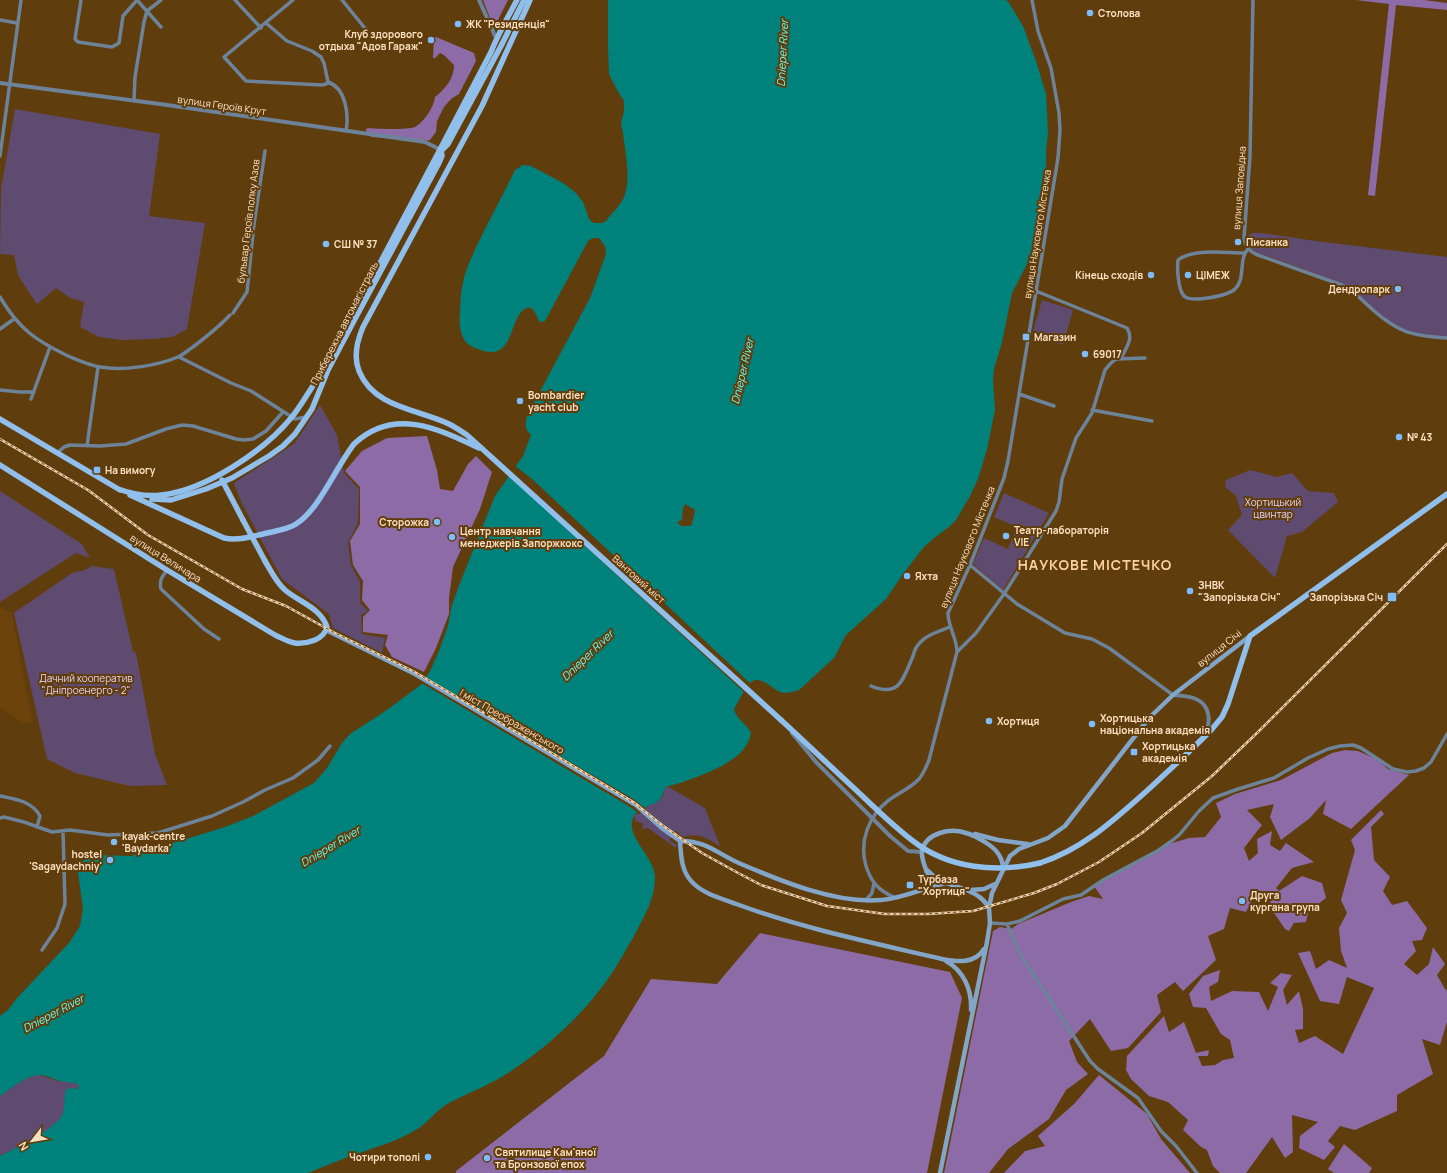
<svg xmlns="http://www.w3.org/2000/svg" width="1447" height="1173" font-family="Manrope,sans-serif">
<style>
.built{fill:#6b430b}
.green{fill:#5f4b6f}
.forest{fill:#8c6ba6}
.water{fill:#00827c;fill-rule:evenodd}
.pier{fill:#603d0c}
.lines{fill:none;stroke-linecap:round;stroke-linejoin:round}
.minor{stroke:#6d8399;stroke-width:3.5}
.tertiary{stroke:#6d8399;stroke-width:4}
.secondary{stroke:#82a5c8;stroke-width:4.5}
.primary{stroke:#91bfec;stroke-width:5.5}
.rail-casing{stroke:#ebcfaf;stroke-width:2.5}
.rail{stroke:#603d0c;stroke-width:1;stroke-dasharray:3;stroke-linecap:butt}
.tertiary-bridge{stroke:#6d8399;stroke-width:4}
.primary-bridge{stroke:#91bfec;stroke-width:5.5}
.poi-dot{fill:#7fbdfa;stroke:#603d0c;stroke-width:1.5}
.labels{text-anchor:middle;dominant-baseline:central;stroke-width:4;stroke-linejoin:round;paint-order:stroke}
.poi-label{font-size:10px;font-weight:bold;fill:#fce0c3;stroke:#603d0c;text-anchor:start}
.street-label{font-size:10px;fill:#fce0c3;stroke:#603d0c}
.park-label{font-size:10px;fill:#e5d3f6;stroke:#603d0c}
.water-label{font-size:11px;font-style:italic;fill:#6afbf0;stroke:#603d0c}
.district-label{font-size:14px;font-weight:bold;letter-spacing:1px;fill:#fbd0a1;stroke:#603d0c}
</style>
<rect width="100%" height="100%" fill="#603d0c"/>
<path class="built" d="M0,607l12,7 20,107 -9,2 -23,-16z"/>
<path class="green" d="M15,109l145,25 -11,82 56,7 -18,106 -15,8 -20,2 -30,1 -23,-3 -19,-10 4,-25 -14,-4 -14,-10 -19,16 -9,-13 -10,-16 -4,-20 -14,-1 1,-65z
M1253,233h8l55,8 131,16v80l-35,-4 -19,-8 -54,-43 -83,-30c-6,-4 -11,-10 -7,-17z
M1042,300l31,10 -10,35 -31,-10z
M320,405l17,30 7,38 15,16 -1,34 -10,20 3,22 9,17v21l8,8 -7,4 1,19 23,4 -3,15 -49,-25 -4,-14 -47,-35 -41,-77 -7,-19 60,-39z
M1250,470l27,7 15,-4 16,18 26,2 4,9 -36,30 -15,4 -12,42 -47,-48 14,-15 -6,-19 -11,-9 1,-7z
M0,491l82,53 8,14 -14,-5 -76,49z
M1004,493l45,20 -46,77 -30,-26 11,-26 24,11 9,-22 -23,-10z
M91,566l23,3 19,83 3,1 19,101 12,31 -37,1 -55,-13 -28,-14 -33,-146 58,-40c9,-3 12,-1 19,-7z
M667,786l38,22 15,38c-13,-8 -22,-14 -37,-9l-7,-6 -2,1 -5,8 8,5 -1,3 -28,-20 -6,1 1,-5 -7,-3 -2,-5 16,-12 7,-2 6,-6 1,-6z
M35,1075h4l19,6 18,2 3,2 1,4 -11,-1c-8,10 -2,20 -8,30 -8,12 -47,31 -61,38v-60l19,-14z"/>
<path class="forest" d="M483,0h25l-12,24 -6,-6z
M1356,0h68l23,3v7l-51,-5 -21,191 -7,-1 21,-191z
M436,37l38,16 2,8 -17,33 -8,5 -7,8 -7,14 -1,11 -6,8 -5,1 -53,-4c-3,-1 -6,-4 -6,-8l2,-1c9,1 40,2 47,-1 9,-5 19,-20 20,-30 10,-8 19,-18 19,-32l-10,-10 -4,-2 -5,5h-2l1,-20z
M427,436l10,34 3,19 13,2 15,-27 8,-8 16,16 -12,37 -27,58 -4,31v16l-13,34 -12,24 -32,-15 -7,-12 3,-10 -25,-3v-15l7,-7 -8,-10 1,-19 -10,-16 -3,-24 10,-17v-37l-15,-16 17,-20 25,-13z
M1345,750l13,1 18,8 12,10 21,6 -58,54 -28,-15 3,-14 -16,18 -29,22 -11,-23 4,-13 -27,6 15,15 -18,23 5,13 9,-8 -1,-14 15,-8 -2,14 10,6 6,-8 28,19 -22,6 -16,20 3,3 23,-15 20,7 4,15 -18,14 -2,10 -12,1 -5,8 -4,-2 -15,-22 1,-11 -14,-6 -11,22 -16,-4 -6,21 -16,7 8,24 -33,31 -8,-9 -18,13 4,17 -33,36 -17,3 -21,-32 -21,22 8,21 11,12 -22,16 -17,29 -41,30 -19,24h-45l49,-242 7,-4 11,2 7,-5 53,-22 18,-6 14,3 -9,-13 72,-41 23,-7 16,-1 16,-20 -5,-14 19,-9 46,-14 51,-27z
M1381,810l3,4 -13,13 3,33 16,17 -7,14 9,14 15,-4 20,27 -5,12 -10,1 4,10 -12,13 13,11 12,-11 4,-17 12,17 -8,11 8,14 2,1v32l-7,23 -18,-6 11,35 -36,21v16l-42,19 -15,-4 -12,15 7,6 -11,13 -25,-12 1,-12 18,-14 -26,-7 1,37 -8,6 -13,-21 -26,36h-26l-7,-7 -6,-16 -6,-3 -18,-17 5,-10 -20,-18 -19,-6 -18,-17 -5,-9 1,-14 37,-40 5,16 15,-10 12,31 13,-3 -1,6h-10l4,10 13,-1 8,-5 11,-2 -4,-18 -9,-6 -15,-26 -13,-1 -4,-13 14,-18 17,-6 -2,12 -9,5 2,14 21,-10 27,1 9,19 10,-24 -8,-4 11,-10 11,2 -9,15 4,15 12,-14 4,18v20l-8,1 4,13 16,-7 28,18 31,-66 -27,-11 -8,27 -19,-3 -22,-48 12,-2 6,18 13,-9 18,8 -6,-17 -2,-23 8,-15 -6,-13 14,-50 -4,-10z
M760,933l190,39 12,26 -35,175h-471v-2l148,-115 47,-77 66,5z
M1099,1075l48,39 14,25 29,34h-186l21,-22 20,-5 -7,-10 36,-32z
M1344,1144l28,24 -3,5h-35l-6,-4z"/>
<path class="water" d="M608,0h398l3,3 14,23 14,38 9,30 2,39 -2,18v20l-6,53 -12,38 -16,31 -10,49 -8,27 -1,11 2,30 -8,39 -9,30 -8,17 -14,24 -6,6 -16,12 -11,10 -20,26 -17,25 -40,36 -12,23 -35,32c-6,2 -12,4 -19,2 -8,-3 -19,-17 -29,-10 -7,7 -12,19 -17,27 2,10 13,15 17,24 -1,4 -2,8 -4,11 -10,20 -50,33 -70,40 -3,1 -6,1 -9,2 -6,2 -4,12 -11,16 -7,4 -18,6 -23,14 -11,19 21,41 21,61 0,22 -11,40 -21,59 -10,17 -20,36 -32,51 -26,35 -66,70 -104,92 -16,9 -34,16 -51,25 -11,7 -18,17 -28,24 -22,14 -47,20 -71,29 -14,5 -27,11 -40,16h-308v-17c14,-7 53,-26 61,-39 5,-8 2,-18 5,-27l3,-2 10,1 -1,-5c-5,-2 -12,-1 -18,-3 -7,-2 -14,-6 -21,-6 -10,-1 -30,15 -39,21v-80l8,-6 9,-12 52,-55 11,-17 3,-17 -5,-37 3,-9 4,-4 9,-4 37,1 94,-29 28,-11 61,-33 13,-15 15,-25 8,-9 34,-22 38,-28 8,-13 9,-20 9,-25 4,-21 8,-22 35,-87 28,-40 8,-21c-7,-7 -6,-12 -3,-21l62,-116 16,-44 -1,-8 -6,-8h-6l-5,3 -43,80 -5,1c-4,-5 -6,-17 -13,-14 -18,6 -12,52 -43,43 -7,-2 -15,-5 -19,-10 -5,-8 -6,-18 -5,-27 0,-12 1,-24 4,-36 5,-18 14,-34 22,-51 10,-19 20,-38 29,-57l8,-5 8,1 32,17 13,10 7,9 6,17 4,4h9l4,-2c5,-7 13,-14 17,-22 9,-18 2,-47 0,-66l-2,-10 3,-11v-11l-7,-11 -8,-16 -1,-27zM685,504l10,6v1l-3,13 -2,2h-9l-4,-4 5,-2 1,-12z"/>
<path class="pier" d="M514,465l18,14 220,206 -7,8 -237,-218z
M424,676l211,124 11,9 -7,5 -7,-6 -212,-126z"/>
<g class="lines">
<path class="minor" d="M81,0l-6,39 3,3 34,5 7,-4 4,-27 14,-16
M137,0l24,27
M235,0l26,28
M293,0l-69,57 22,24 76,4 4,-1 2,-2
M342,0l30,37
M1253,0l-3,156 -6,82c1,9 6,14 14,17l84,30c12,6 21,16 31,25 26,23 40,26 74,28
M0,20l17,3
M266,23l21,18 25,10 9,6 3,6 4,19
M328,82c18,6 21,33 18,49
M134,101l1,-24 9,-55 3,-11 14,-11
M0,156l21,-156
M1244,253c-20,0 -51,-5 -66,7 -1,8 0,30 6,36 7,7 44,0 51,-7 11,-10 3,-29 13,-40
M1036,291l91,37c7,11 -1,20 -6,30
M0,297c19,32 35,43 68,59 10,4 21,9 32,11 23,4 56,-1 78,-10 5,-2 10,-7 15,-10 13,-10 26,-20 37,-32
M233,313l14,-21 7,-68 11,-73
M0,329l14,-10
M179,357l52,26 20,8 44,28 11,-2
M0,390l20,2h14
M1019,394l35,12
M31,399l19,-52
M1092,410l60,11
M87,446l11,-79
M57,453l7,-6 6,-2 30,1 26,-2 40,-15 16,-4 11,1 43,13 8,1 9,-1 13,-8 17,-19
M970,565l47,39 48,29 27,6 17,9 64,47
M167,570c-5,7 -8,10 -6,19l43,40 15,10
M957,652l19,-19 28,-39 52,-83 3,-9 3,-23 14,-41 16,-25 13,-43 6,-7 5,-4 29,-1
M871,686c29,12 32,-7 42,-30 1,-3 2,-8 5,-11 7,-10 22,-14 32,-18
M0,796c15,3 32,5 40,20l-3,11
M0,818l4,-1 20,5 28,10 18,-2 38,5 50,-2 54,-17 31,-14 22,-12 28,-12 25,-18 12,-14
M894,897c-15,-6 -23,-15 -28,-31 -7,-24 2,-50 23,-66 9,-7 22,-12 30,-21 5,-6 7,-12 10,-19l28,-108c0,-14 -9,-25 -9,-39l22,-48 34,-87 4,-17 50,-303 2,-28 -1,-17 -8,-45 -13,-37 -6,-31
M866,900l6,-7 2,-10
M990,923l17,1 13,-3 43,-22 18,-4 22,-15 56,-30 14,-10 7,-6 19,-23 14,-13 25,-9 36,-11 34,-20 20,-9 12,-3 13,-1 8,3 32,21 14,3 9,-1 8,-3 7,-6 16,-28
M1007,924l13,30 70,107 8,8 40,29 23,33 15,15 21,27
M42,950l15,-22 8,-24 -2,-73"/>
<path class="tertiary" d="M479,0l17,38
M0,83l160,21 265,38 16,8
M1173,695c8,1 16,1 23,4 14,6 16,23 8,36
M890,836l18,15 14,1"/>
<path class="secondary" d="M326,630l89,44 167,99 54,32 27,24 17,12
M975,834l23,6 30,4
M680,841c1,14 1,31 13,42 12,12 31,16 46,22 66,24 135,38 203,54 15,3 33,5 42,-10
M680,841c26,-1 39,14 61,23 40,17 95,40 140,36 22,-2 43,-12 64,-17
M927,870c14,16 35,15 51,26 5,3 8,7 11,12
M923,888c12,-11 -3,-24 -1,-37 4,-19 29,-23 44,-18 8,2 16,7 22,11 9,6 15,14 15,25
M970,890l14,-1 11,-5
M946,961c18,10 26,29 25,49
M940,1173l47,-231 3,-19 -1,-15 3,-15 18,-37 9,-7 29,-11 17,-12 84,-108 24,-23 77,-59"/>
<path class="primary" d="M530,0l-48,106 -119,221c-6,14 -10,29 -4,44 15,37 59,38 90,53 6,3 12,7 18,11l314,285
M443,149l5,-5 53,-98 23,-46
M0,419l120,71
M0,465l167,105 108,65c7,3 13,7 20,8 12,1 29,-3 32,-16 -6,-19 -28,-25 -42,-37 -9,-8 -14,-19 -20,-29
M222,480l21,40
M118,489c14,5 28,8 43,6 43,-4 103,-44 130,-77 6,-7 11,-15 16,-23 24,-36 43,-75 63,-113 41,-77 81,-153 121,-230 7,-18 17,-35 26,-52
M130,495l94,43c13,3 26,-1 39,-4 11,-3 24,-4 33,-10 23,-14 40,-57 58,-80 39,-37 83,-16 125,4
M152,499l19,1 35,-11 26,-11 37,-22 14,-10 12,-12 17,-25 16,-39 28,-53 83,-154 3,-7 -1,-6
M1040,863c44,-14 76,-45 110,-75 21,-20 42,-38 62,-59l10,-12 6,-13 22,-68 197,-142"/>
<defs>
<path id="rail" d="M0,439l88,51 60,45 94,54 44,17 49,27 78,38 122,72 98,59 29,23 40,28 38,21 21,11 66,21 58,8h43l45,-3 61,-18 23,-9 42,-22 43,-29 70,-57 46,-44 189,-188"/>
</defs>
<use href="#rail" class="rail-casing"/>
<use href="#rail" class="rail"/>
<path class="tertiary-bridge" d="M792,733l24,29 74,74"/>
<path class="primary-bridge" d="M243,520l22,41
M781,720c25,23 50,47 75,70 19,18 37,36 57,51 36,28 84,32 127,22"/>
</g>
<g class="poi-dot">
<circle cx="1090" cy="13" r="4"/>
<circle cx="458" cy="24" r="4"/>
<circle cx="431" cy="40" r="4"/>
<circle cx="1238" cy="242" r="4"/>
<circle cx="326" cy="244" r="4"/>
<circle cx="1151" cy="275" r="4"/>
<circle cx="1188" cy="275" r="4"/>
<circle cx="1398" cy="289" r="4"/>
<rect x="1022" y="333" width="8" height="8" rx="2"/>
<circle cx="1085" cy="354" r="4"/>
<circle cx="520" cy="401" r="4"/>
<circle cx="1399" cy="437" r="4"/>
<rect x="93" y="466" width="8" height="8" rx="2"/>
<circle cx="437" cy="522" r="4"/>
<circle cx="1006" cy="536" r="4"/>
<circle cx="452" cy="537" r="4"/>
<circle cx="907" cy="576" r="4"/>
<circle cx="1190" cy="591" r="4"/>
<rect x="1387" y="592" width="10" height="10" rx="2"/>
<circle cx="989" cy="721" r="4"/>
<circle cx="1092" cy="724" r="4"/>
<rect x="1130" y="748" width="8" height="8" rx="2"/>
<circle cx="114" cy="842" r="4"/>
<circle cx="110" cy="860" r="4"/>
<rect x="906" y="881" width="8" height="8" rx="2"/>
<circle cx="1242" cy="901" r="4"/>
<circle cx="428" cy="1157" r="4"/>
<circle cx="487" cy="1158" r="4"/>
</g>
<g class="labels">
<g class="poi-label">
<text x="1098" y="13">Столова</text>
<text x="466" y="24">ЖК "Резиденція"</text>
<text x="423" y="34" text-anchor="end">Клуб здорового<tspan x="423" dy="12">отдыха "Адов Гараж"</tspan></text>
<text x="1246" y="242">Писанка</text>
<text x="334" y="244">СШ № 37</text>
<text x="1143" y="275" text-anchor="end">Кінець сходів</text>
<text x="1196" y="275">ЦІМЕЖ</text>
<text x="1390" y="289" text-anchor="end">Дендропарк</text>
<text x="1034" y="337">Магазин</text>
<text x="1093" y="354">69017</text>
<text x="528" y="395">Bombardier<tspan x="528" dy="12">yacht club</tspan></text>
<text x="1407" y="437">№ 43</text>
<text x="105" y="470">На вимогу</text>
<text x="429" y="522" text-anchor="end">Сторожка</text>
<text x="1014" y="530">Театр-лабораторія<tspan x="1014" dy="12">VIE</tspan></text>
<text x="460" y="531">Центр навчання<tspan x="460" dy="12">менеджерів Запоржкокс</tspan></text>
<text x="915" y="576">Яхта</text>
<text x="1198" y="585">ЗНВК<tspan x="1198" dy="12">"Запорізька Січ"</tspan></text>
<text x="1383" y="597" text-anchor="end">Запорізька Січ</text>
<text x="1100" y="718">Хортицька<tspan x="1100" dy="12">національна академія</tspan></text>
<text x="997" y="721">Хортиця</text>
<text x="1142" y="746">Хортицька<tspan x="1142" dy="12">академія</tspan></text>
<text x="122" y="836">kayak-centre<tspan x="122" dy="12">'Baydarka'</tspan></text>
<text x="102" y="854" text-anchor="end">hostel<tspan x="102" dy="12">'Sagaydachniy'</tspan></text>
<text x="918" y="879">Турбаза<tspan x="918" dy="12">"Хортиця"</tspan></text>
<text x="1250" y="895">Друга<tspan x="1250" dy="12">кургана група</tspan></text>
<text x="495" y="1152">Святилище Кам'яної<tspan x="495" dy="12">та Бронзової епох</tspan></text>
<text x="420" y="1157" text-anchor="end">Чотири тополі</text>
</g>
<g class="street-label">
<text transform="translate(222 105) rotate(8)">вулиця Героїв Крут</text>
<text transform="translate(1239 188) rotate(-86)">вулиця Заповідна</text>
<text transform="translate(248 221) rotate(-83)">бульвар Героїв полку Азов</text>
<text transform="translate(1037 234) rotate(-81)">вулиця Наукового Містечка</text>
<text transform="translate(344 323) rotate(-63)">Прибережна автомагістраль</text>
<text transform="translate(967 547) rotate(-68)">вулиця Наукового Містечка</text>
<text transform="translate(166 558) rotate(32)">вулиця Величара</text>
<text transform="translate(639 579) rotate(42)">Вантовий міст</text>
<text transform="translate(1219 648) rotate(-38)">вулиця Січі</text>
<text transform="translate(512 721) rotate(30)">I міст Преображенського</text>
</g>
<g class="park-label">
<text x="1273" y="502">Хортицький<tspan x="1273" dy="12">цвинтар</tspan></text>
<text x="86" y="678">Дачний кооператив<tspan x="86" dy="12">"Дніпроенерго - 2"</tspan></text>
</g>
<g class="water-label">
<text transform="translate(782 53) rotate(-87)">Dnieper River</text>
<text transform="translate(742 371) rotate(-77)">Dnieper River</text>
<text transform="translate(587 655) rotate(-44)">Dnieper River</text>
<text transform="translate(330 846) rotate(-31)">Dnieper River</text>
<text transform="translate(53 1013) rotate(-28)">Dnieper River</text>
</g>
<g class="district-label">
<text x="1095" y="564">НАУКОВЕ МІСТЕЧКО</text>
</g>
</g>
<g transform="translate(32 1141) rotate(239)" stroke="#603d0c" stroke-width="3" paint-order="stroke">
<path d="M0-3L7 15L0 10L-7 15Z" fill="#fce0c3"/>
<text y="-6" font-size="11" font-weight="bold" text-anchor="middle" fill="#fce0c3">N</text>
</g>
</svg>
